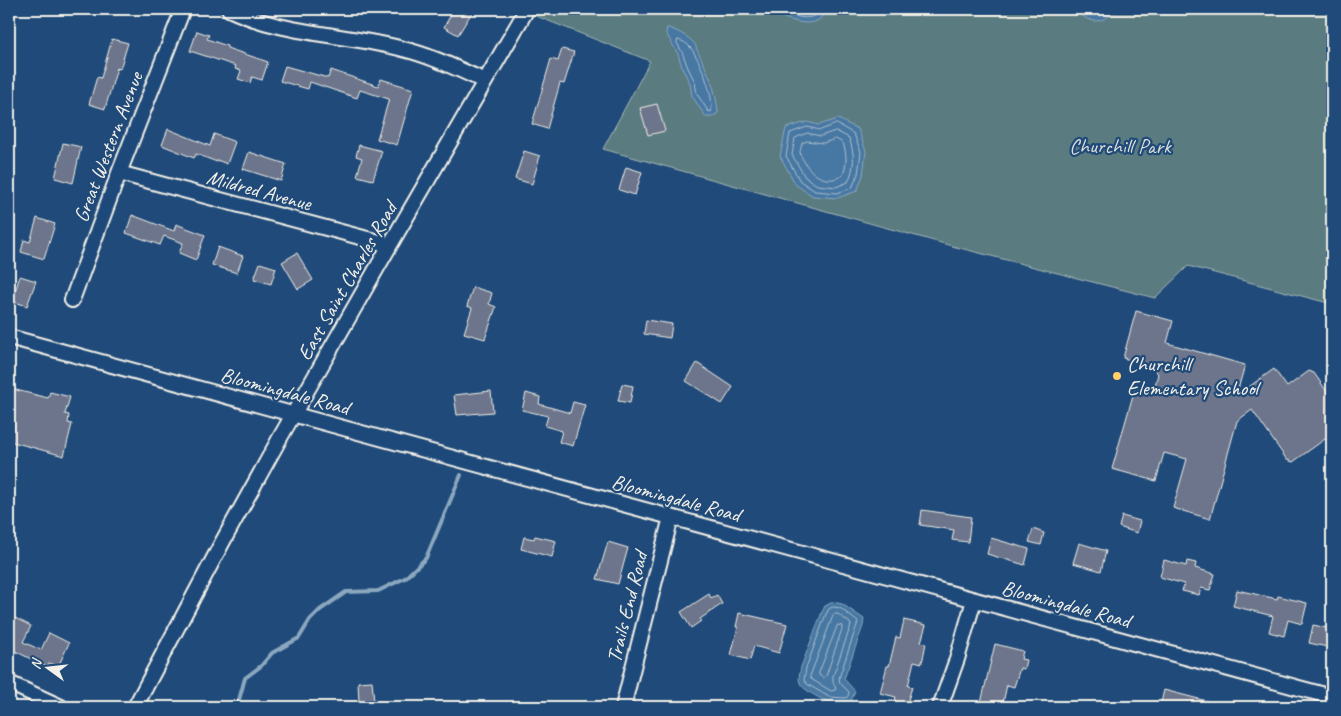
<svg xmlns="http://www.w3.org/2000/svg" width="1341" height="716" font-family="Caveat,sans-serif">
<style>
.green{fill:#5a7c80;stroke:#a7b6b4}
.water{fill:#4677a3;stroke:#8ca8bf}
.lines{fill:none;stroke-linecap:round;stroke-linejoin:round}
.shore{stroke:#aec0cc;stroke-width:1}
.stream{stroke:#8ca8bf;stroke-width:4}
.building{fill:#6c758b;stroke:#f4f1e8}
.minor-casing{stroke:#f4f1e8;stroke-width:18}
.minor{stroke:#1f4a7a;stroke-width:14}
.poi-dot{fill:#ffd166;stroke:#1f4a7a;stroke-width:2}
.labels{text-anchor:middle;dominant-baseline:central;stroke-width:4.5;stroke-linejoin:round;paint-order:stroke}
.park-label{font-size:21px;fill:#dddfd8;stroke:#1f4a7a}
.street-label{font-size:21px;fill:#f4f1e8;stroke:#1f4a7a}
.poi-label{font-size:21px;fill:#f4f1e8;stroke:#1f4a7a;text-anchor:start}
</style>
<rect width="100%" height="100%" fill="#1f4a7a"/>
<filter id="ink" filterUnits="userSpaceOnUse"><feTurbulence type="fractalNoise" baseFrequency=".02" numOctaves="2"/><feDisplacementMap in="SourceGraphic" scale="10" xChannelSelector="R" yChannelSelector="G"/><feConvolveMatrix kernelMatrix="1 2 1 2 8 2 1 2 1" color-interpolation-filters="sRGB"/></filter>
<g filter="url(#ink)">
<path class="green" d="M535,9h797v295l-144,-38 -33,32 -203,-52 -349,-97 47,-88 -119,-47z"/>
<path class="water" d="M762,9h63c-6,28 -47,6 -63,0z
M1074,9h43l-1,2c-18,14 -25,13 -42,-2z
M667,28c6,0 23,10 27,15 2,2 2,5 3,7 11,22 19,38 21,63l-6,4h-6l-14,-21 -2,-13 -7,-13 -5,-16 -12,-21z
M838,119l20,10 8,22 -3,24 -6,16 -20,7 -24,-2 -17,-11 -16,-29 6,-28 21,-6 12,3z
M833,602l9,2 22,15 -1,7 -19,53 11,12 -6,16c-11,-9 -11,-2 -22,-6 -7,-2 -25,-12 -27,-18 -2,-5 0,-11 1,-16l21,-55 3,-6z"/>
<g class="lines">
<path class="shore" d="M776,9c11,5 38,17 44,0
M678,40c4,1 7,2 10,5 10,8 28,55 23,67l-3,-1 -11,-17 -2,-12 -7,-14 -6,-16 -5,-9z
M837,124l17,10 7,18 -3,22 -6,14 -15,5 -22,-2 -15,-10 -14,-25 4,-23 17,-6 13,3z
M836,131l13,7c6,17 6,28 -1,44l-12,5 -19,-2 -12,-8 -13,-22 3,-17 12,-5 13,3z
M836,139l7,4c4,11 4,21 0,32 -15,10 -30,1 -38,-12 -2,-4 -5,-7 -5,-11 0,-1 2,-8 2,-9l5,-2 16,2z
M833,607l7,1 18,14 -19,56 1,5 9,9 -1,4 -2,2 -17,-1 -22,-13 -3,-4 2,-12 20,-54 3,-5z
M834,614h4l12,9 1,2 -18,51v6l3,7 -1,1 -4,1 -20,-12 -1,-2z
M838,625l4,1v3l-16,47 -3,2 -4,-3v-2z"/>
<path class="stream" d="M237,707l8,-29 16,-12 11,-13 27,-15 11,-18 10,-10 26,-18 32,-1 27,-13 21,-20 35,-83"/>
</g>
<path class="building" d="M454,9h20l-16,26 -14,-8z
M197,31l12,4 -2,4 20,7v2l41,14 -6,18 -10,-3 -2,6 -12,-4 3,-8 -6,-2 1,-3 -46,-15z
M112,39l16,4 -8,26 -3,-1 -12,41 -16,-5 8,-27 4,1z
M562,49l12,3 -10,32 -4,-1 -13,46 -15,-5 19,-65 7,2z
M285,66l43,12 3,-8 47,16 3,-7 32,10 -16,56 -20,-6 12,-40 -29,-9 -3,8 -47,-16 -2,7 -28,-8z
M657,104l8,27 -17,4 -8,-27z
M168,129l42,17 4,-12 21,8 -8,22 -10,-4v2l-21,-8 -2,4 -32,-13z
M63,143l18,4 -8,36 -18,-5z
M359,145l23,6 -9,29 -16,-4 5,-18 -6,-2z
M524,151l16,5 -8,28 -17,-5z
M249,152l37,12 -5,17 -38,-12z
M626,167l16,5 -7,23 -16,-5z
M132,215l42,16 2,-7 29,11 -9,25 -17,-7 4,-10 -19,-7 -4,9 -34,-12z
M37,218l18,6 -11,35 -23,-7 3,-12 6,2z
M218,247l25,9 -6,17 -25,-8z
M297,253l16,27 -15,9 -16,-27z
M260,263l16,5 -5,16 -17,-5z
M20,276l16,5 -9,25 -15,-5z
M473,287l19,6 -3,11 7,3 -11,32 -21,-6 8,-25 -5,-2z
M1136,311l37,10 -6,22 78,22 -9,31 38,-27 13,18 22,-16 5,2 18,26v35l-39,28 -6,-2 -35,-50 -15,11 -27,98 -37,-11 14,-49 -23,-6 -8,28 -44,-12 23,-81 18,5 5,-19 -5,-8 -30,-8z
M646,320l26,4 -2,14 -26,-4z
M697,363l36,24 -11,17 -36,-23z
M9,383l7,7 32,8 2,-6 20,5 -5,17 4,1 -1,8 4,1 -8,32 -55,-15z
M622,384l11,2 -3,17 -12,-2z
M491,391l2,21 -36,3 -3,-20z
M526,393l14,4 -1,7 31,9 3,-11 12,3 -12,41 -14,-4 3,-11 -17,-5 3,-10 -26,-6z
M922,510l49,7 -3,25 -16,-2 2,-10 -34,-5z
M1122,516l18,5 -3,12 -18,-6z
M1033,529l11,4 -3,12 -12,-3z
M535,536l21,5 -4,16 -31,-8 3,-12 10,2z
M991,538l38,11 -4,16 -38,-11z
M608,542l20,6 -10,36 -21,-5z
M1079,543l27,8 -5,20 -28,-8z
M1164,560l22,6 1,-5 9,2 -1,5 20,6 -5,16 -9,-2 -2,7 -17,-4 2,-7 -24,-7z
M1237,590l40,9 1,-3 29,7 -5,21 -14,-4 -4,16 -15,-4 4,-16 -40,-10z
M709,594l2,4 6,-3 5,9 -22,15 1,2 -10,7 -10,-16z
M739,613l48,11 -8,29 -25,-7 -4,14 -19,-5 7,-28h-2z
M9,615l22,11 -8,16 18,8 8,-17 20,10 -11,24 -9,-4 -2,4 -38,-19z
M904,620l22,5 -5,17 5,1 -4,20 -8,-2 -6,25 4,1 -6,20 -12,-4 2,-6 -16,-4 7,-27h2l7,-29 4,1z
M1313,625l19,4v19l-23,-5z
M995,644l28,7 -2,8 5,1 -2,9 -4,-1 -6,19 -7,-2 -5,22h-22z
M372,681l2,21 -15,1 -1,-21z
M1164,690l54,14v3h-58z"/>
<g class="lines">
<defs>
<path id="minor" d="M229,9c55,26 117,25 174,40 29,7 55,20 82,32
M119,173l271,72
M72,300l47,-127 64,-164
M9,337l1323,360
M9,683l52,24
M135,707l88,-166 58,-105 109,-191 137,-236
M623,707l48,-190
M940,707l17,-48 17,-59"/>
</defs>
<use href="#minor" class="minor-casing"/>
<use href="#minor" class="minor"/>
</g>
</g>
<circle class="poi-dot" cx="1117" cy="376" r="5"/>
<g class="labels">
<g class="park-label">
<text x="1120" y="146">Churchill Park</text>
</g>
<g class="street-label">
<text transform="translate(108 147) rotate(-69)">Great Western Avenue</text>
<text transform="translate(259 190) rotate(15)">Mildred Avenue</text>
<text transform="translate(347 281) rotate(-60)">East Saint Charles Road</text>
<text transform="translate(285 391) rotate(15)">Bloomingdale Road</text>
<text transform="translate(676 498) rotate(15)">Bloomingdale Road</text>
<text transform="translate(1066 604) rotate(15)">Bloomingdale Road</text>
<text transform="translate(627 607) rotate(-76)">Trails End Road</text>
</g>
<g class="poi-label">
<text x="1127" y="364">Churchill<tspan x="1127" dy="24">Elementary School</tspan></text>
</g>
</g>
<rect width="1341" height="716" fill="none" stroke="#1f4a7a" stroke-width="30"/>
<rect x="15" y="15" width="1311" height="686" fill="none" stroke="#f4f1e8" stroke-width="2" filter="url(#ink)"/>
<g transform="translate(48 668) rotate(285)" stroke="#1f4a7a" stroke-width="4" paint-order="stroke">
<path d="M0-4L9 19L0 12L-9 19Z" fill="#f4f1e8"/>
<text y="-8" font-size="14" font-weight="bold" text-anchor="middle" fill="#f4f1e8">N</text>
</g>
</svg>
